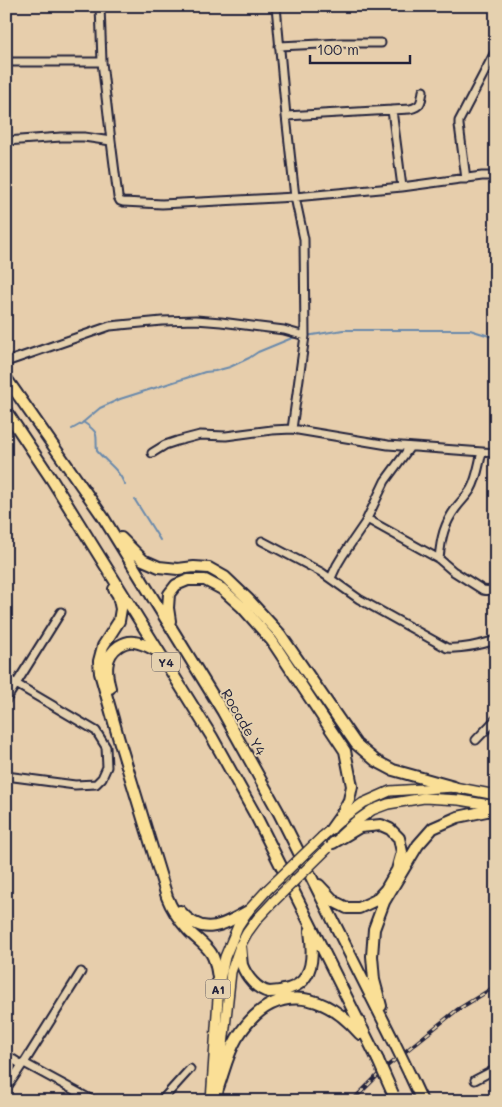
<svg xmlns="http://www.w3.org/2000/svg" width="502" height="1107" font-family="Mali,sans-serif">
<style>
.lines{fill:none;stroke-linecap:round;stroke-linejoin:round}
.stream{stroke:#6a8aac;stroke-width:2}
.minor-casing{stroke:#22223b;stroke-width:11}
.major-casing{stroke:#22223b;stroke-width:12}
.highway-casing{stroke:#22223b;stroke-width:14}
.minor{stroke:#e5d1af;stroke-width:7}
.major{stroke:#fadf96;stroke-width:9}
.highway{stroke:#fadf96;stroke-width:10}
.rail-casing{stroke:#22223b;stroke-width:4}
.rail{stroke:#e5d1af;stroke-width:2;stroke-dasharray:5.5;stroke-linecap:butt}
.major-bridge-casing{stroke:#22223b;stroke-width:12;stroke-linecap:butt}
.highway-bridge-casing{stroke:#22223b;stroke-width:14;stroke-linecap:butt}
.major-bridge{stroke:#fadf96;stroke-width:9}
.highway-bridge{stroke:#fadf96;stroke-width:10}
.labels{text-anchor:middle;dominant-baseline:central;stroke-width:4;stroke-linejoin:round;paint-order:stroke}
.shield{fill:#e5d1af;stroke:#5c565e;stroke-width:1}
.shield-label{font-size:12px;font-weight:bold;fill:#22223b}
.street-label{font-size:14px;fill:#22223b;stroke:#e5d1af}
</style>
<rect width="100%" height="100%" fill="#e7ceac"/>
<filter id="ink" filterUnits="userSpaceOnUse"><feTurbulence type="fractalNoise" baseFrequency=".02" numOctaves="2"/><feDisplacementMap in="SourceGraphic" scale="10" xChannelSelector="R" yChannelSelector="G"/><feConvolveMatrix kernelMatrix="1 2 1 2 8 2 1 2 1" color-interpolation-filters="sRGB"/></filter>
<g filter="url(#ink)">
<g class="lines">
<path class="stream" d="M306,336l37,-6h127l26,8
M83,422c18,12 12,11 14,29 11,13 21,17 28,34
M72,429l9,-5 19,-16 20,-9 85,-27 10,-1 15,-4 19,-9 9,-6 34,-14 7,-1
M6,456h4
M135,500l25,40"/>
<defs>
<path id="minor" d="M276,6l10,110 9,81 9,42 1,97 -13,93
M279,46l63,-3h39
M6,62h96
M392,110l10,77
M286,116l124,-7c12,-3 11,-7 13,-18
M6,141l55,-4h23l27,4 -9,-79 -2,-56
M111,141l7,56 2,4 3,1 39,2 133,-7 107,-10 80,-11h14
M466,179l-7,-54v-4l37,-71
M6,362l104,-36 52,-5 34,-1 25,2 63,8 21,6
M152,453l13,-8 12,-4 23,-6 26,1 46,-6 20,-1 96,16 108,8
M367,519l72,40 14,12 30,19c5,1 10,1 13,-4
M262,541l59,31 38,27 88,49c17,1 33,-3 49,-8
M439,559c2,-21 5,-35 17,-51 5,-7 11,-12 15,-19 6,-10 8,-26 11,-37
M331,578l6,-13 6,-10 22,-32 20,-42 25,-34
M6,678l90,53 10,16 1,20 -5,11 -6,6 -21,1 -69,-9
M6,700l55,-88
M476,740l20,-21
M6,1055l16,10 2,-2 70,38
M24,1063l57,-91
M475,1080l21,-11
M6,1089l16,-24
M161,1101l29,-32"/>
<path id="major" d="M340,836l15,-14 17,-12 16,-6 36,-6 35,2 37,6
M322,837l26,-23 15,-11 27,-12 64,-4 42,8
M211,1101l8,-117 6,-27 13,-31 10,-15 19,-21
M217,1101l14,-129 9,-26 7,-13 11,-15 16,-17"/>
<path id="highway" d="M6,378l97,139 120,195 56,101 116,231
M6,411l46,69 160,257 45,81 121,242
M121,538l22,22 16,7 19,2 16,-2 15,1 16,9 23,22 32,35 76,110 20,17 17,9 61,17
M114,589l4,6 3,14 -2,12 -16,25 -4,15 1,12 19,67 48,157c5,13 12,23 21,33 7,8 17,14 23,23 6,9 6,21 8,31
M170,621l-2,-13 1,-14 7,-9 12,-5h17l17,9 20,18 30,34 73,110 7,35 -3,14 -8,15 -10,14
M110,688c-4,-15 -6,-32 9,-42 5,-3 10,-5 15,-4 9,1 17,6 25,10
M319,885l16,17 12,6h12l17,-8 10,-11 11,-19 5,-18 -3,-14 -9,-9 -9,-4 -21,2 -27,16
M180,911c23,27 43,14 68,0
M240,946c1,6 1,13 2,19 4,11 15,25 27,27 6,0 13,-1 19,-3 7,-2 14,-6 18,-13 8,-12 6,-31 4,-45
M381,1006l-7,-26 -2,-24 2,-27 10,-27 34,-57 15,-17 25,-11 38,-8
M410,1075l12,26
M218,1088c6,-17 10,-35 19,-50 34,-55 84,-49 123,-4"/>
</defs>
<use href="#minor" class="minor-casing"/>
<use href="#major" class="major-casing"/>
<use href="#highway" class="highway-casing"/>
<use href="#minor" class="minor"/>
<use href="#major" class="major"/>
<use href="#highway" class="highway"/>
<defs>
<path id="rail" d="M352,1101l34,-34 71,-57 39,-24"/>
</defs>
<use href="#rail" class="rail-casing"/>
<use href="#rail" class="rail"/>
<defs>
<path id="major-bridge" d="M267,890l55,-53
M274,901l54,-53"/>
<path id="highway-bridge" d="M395,1044l15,31
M378,1060l15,34"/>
</defs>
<use href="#major-bridge" class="major-bridge-casing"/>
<use href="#highway-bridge" class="highway-bridge-casing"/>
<use href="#major-bridge" class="major-bridge"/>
<use href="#highway-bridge" class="highway-bridge"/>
</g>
</g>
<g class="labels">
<g class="shield">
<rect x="152" y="652.5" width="28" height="19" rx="4"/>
<rect x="205.5" y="979.5" width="25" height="19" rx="4"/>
</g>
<g class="shield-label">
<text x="166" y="662">Y4</text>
<text x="218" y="989">A1</text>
</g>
<g class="street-label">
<text transform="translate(244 722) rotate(60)">Rocade Y4</text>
</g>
</g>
<rect width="502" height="1107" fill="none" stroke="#e5d1af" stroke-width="25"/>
<rect x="12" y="12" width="477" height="1082" fill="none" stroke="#22223b" stroke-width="2" filter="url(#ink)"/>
<path d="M310 55v8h100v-8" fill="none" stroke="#22223b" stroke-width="2.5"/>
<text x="317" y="55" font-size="15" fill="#22223b" stroke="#e5d1af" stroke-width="4" paint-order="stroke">100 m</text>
</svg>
